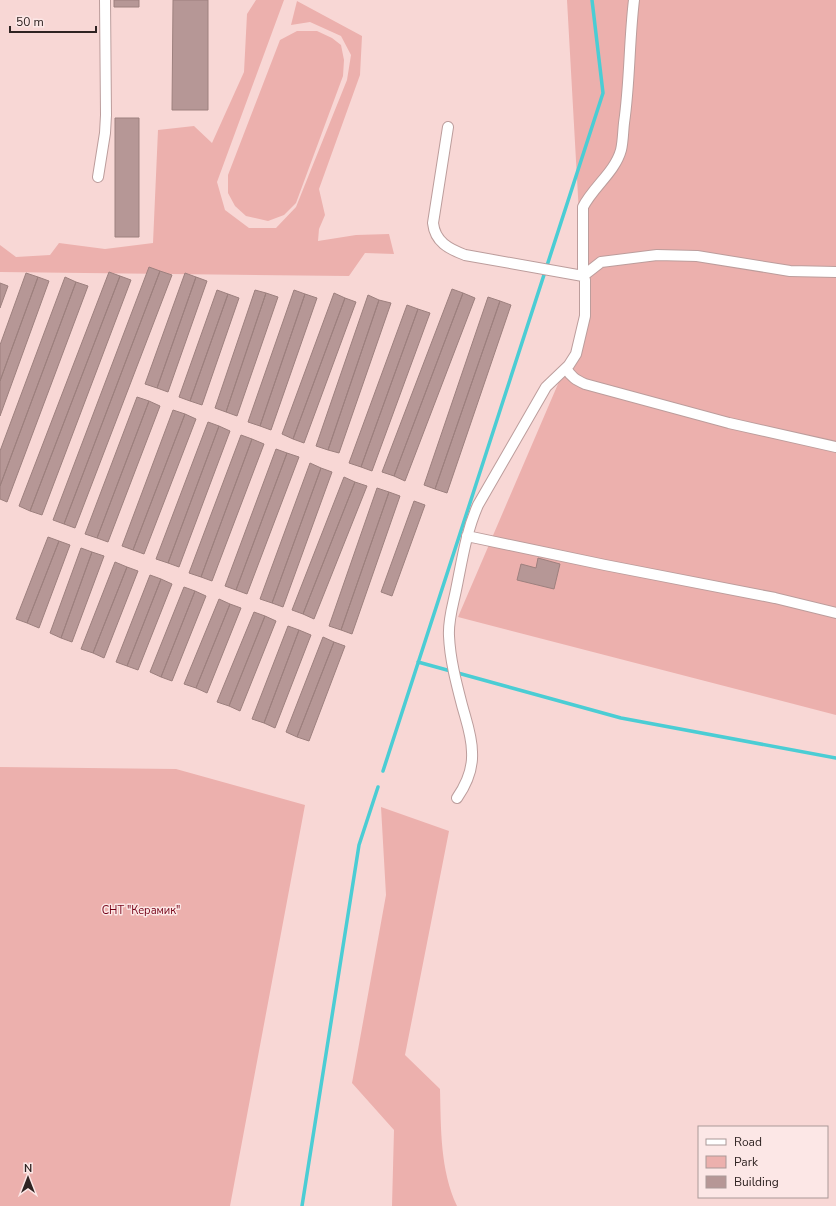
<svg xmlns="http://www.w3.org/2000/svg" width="836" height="1206" font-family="'Nunito Sans',sans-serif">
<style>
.green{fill:#ecb0ad}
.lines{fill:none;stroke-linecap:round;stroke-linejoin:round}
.stream{stroke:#4bcdd4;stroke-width:3.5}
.building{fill:#b69796;stroke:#9d807e}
.minor-casing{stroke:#bc9d9c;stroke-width:12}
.minor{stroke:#fff;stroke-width:10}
.labels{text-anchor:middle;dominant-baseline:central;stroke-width:3;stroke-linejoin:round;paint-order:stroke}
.park-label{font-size:11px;fill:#750217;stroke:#fce7e6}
</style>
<rect width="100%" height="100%" fill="#f8d7d5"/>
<path class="green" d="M256,0h28l-67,182 8,28 24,18h27l20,-21 51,-127 4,-25 -10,-19 -31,-14 -19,3 6,-24 65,35 -2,39 -41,114 6,26 -6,14 -1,12 38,-6 33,-1 5,20 -29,-1 -16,23 -349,-4v-27l16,12 34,-2 9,-12 46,6 48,-6 5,-113 36,-4 18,17 32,-71 3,-58z
M567,0h269v715l-378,-98 127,-296z
M297,31h20l15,7 9,7 3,15 -1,16 -47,127 -12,12 -16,6 -22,-5 -11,-10 -7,-13v-18l52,-135z
M0,767l176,2 129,36 -75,401h-230z
M381,807l68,24 -44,224 35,34c1,39 0,81 17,117h-65l2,-76 -42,-47 34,-188z"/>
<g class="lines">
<path class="stream" d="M418,662l203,56 215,40
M383,771l220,-678 -11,-93
M302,1206l57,-361 19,-58"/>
</g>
<path class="building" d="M114,0h25v7h-25z
M173,0h35v110h-36z
M115,118h24v119h-24z
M149,267l11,4 -96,253 -11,-4z
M160,271l12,4 -97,253 -11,-4z
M109,272l11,4 -90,235 -11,-5z
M26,273l12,4 -38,104v-36z
M185,273l11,4 -39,111 -12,-4z
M120,276l11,4 -89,235 -12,-4z
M38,277l11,4 -49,135v-35z
M65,277l11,5 -76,204v-35z
M196,277l11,4 -39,111 -11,-4z
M76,282l12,4 -81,216 -7,-3v-13z
M0,283l8,3 -8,22z
M452,289l11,4 -69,183 -12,-4z
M217,290l11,4 -38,107 -11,-4z
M255,290l11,3 -40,119 -11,-4z
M294,290l11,4 -45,132 -12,-4z
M266,293l12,4 -41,119 -11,-4z
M334,293l11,5 -52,141 -11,-5z
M463,293l12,5 -70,183 -11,-5z
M228,294l11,4 -37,107 -12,-4z
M305,294l12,4 -46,132 -11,-4z
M368,295l11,5 -51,150 -12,-4z
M488,297l12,4 -65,188 -11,-4z
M345,298l11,4 -52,141 -11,-4z
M379,300l12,3 -52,150 -11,-3z
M500,301l11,4 -64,188 -12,-4z
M407,305l11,4 -57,158 -12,-4z
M418,309l12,4 -58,158 -11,-4z
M137,397l12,4 -52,137 -12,-4z
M149,401l11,5 -52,136 -11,-4z
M173,410l12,4 -52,136 -11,-4z
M185,414l11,5 -52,135 -11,-4z
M208,422l11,4 -51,137 -12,-4z
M219,426l11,5 -51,136 -11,-4z
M241,435l11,4 -51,138 -12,-4z
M252,439l12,5 -52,137 -11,-4z
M276,449l11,4 -51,137 -11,-4z
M287,453l12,4 -52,137 -11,-4z
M310,463l11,5 -49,135 -12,-4z
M321,468l11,4 -49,135 -11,-4z
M344,477l11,5 -52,132 -11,-4z
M355,482l12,4 -53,133 -11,-5z
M377,488l12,4 -48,138 -12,-4z
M389,492l11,4 -48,138 -11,-4z
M414,501l11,4 -33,91 -11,-4z
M48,537l11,4 -32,82 -11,-4z
M59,541l11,4 -31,83 -12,-5z
M81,548l11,4 -31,86 -11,-5z
M92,552l12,4 -32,86 -11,-4z
M538,558l22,6 -6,25 -37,-9 4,-16 15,4z
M115,562l12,5 -34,86 -12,-4z
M127,567l11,4 -34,87 -11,-5z
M150,575l11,4 -34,87 -11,-4z
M161,579l11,5 -34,86 -11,-4z
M184,587l11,4 -34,86 -11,-5z
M195,591l11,5 -34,85 -11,-4z
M219,599l11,5 -34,84 -12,-4z
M230,604l11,4 -34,85 -11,-5z
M254,612l11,4 -36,90 -12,-4z
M265,616l11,5 -36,90 -11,-5z
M288,626l11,4 -35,93 -12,-4z
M299,630l12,5 -36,93 -11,-5z
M323,637l11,5 -37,95 -11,-5z
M334,642l11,4 -36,95 -12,-4z"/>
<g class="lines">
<defs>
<path id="minor" d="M448,127l-15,96c2,19 16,26 32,32l118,21
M98,177l7,-44 1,-18 -1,-115
M583,276l18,-14 56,-7 40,1 93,15 46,1
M566,368c5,9 10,12 19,16l144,39 107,24
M467,536l138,29 170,33 61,15
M457,798c9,-13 16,-30 15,-46 0,-16 -6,-32 -10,-47 -6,-23 -12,-46 -13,-69 -1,-16 4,-31 7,-46 6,-29 10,-58 22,-85l68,-118 23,-22 7,-11 9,-38v-36l-2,-4v-69c10,-20 32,-35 38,-57 2,-8 2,-18 3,-27 6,-41 5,-82 10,-123"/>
</defs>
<use href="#minor" class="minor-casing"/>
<use href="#minor" class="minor"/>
</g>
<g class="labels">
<g class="park-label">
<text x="141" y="910">СНТ "Керамик"</text>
</g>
</g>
<rect x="698" y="1126" width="130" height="72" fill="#fce7e6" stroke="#aa9998"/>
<rect x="706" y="1139" width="20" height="6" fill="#ffffff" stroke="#aa9998"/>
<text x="734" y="1146" font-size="12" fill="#2f2322">Road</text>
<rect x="706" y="1156" width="20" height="12" fill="#ecb0ad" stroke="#aa9998"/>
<text x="734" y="1166" font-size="12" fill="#2f2322">Park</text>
<rect x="706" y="1176" width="20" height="12" fill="#b69796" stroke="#aa9998"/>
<text x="734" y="1186" font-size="12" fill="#2f2322">Building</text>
<g transform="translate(28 1178)" stroke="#fce7e6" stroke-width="3" paint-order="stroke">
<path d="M0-3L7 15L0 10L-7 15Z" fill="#2f2322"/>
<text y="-6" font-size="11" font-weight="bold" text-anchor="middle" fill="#2f2322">N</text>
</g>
<path d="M10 26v6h86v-6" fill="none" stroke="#2f2322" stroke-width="2"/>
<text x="16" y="26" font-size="12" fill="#2f2322" stroke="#fce7e6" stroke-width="3" paint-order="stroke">50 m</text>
</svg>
